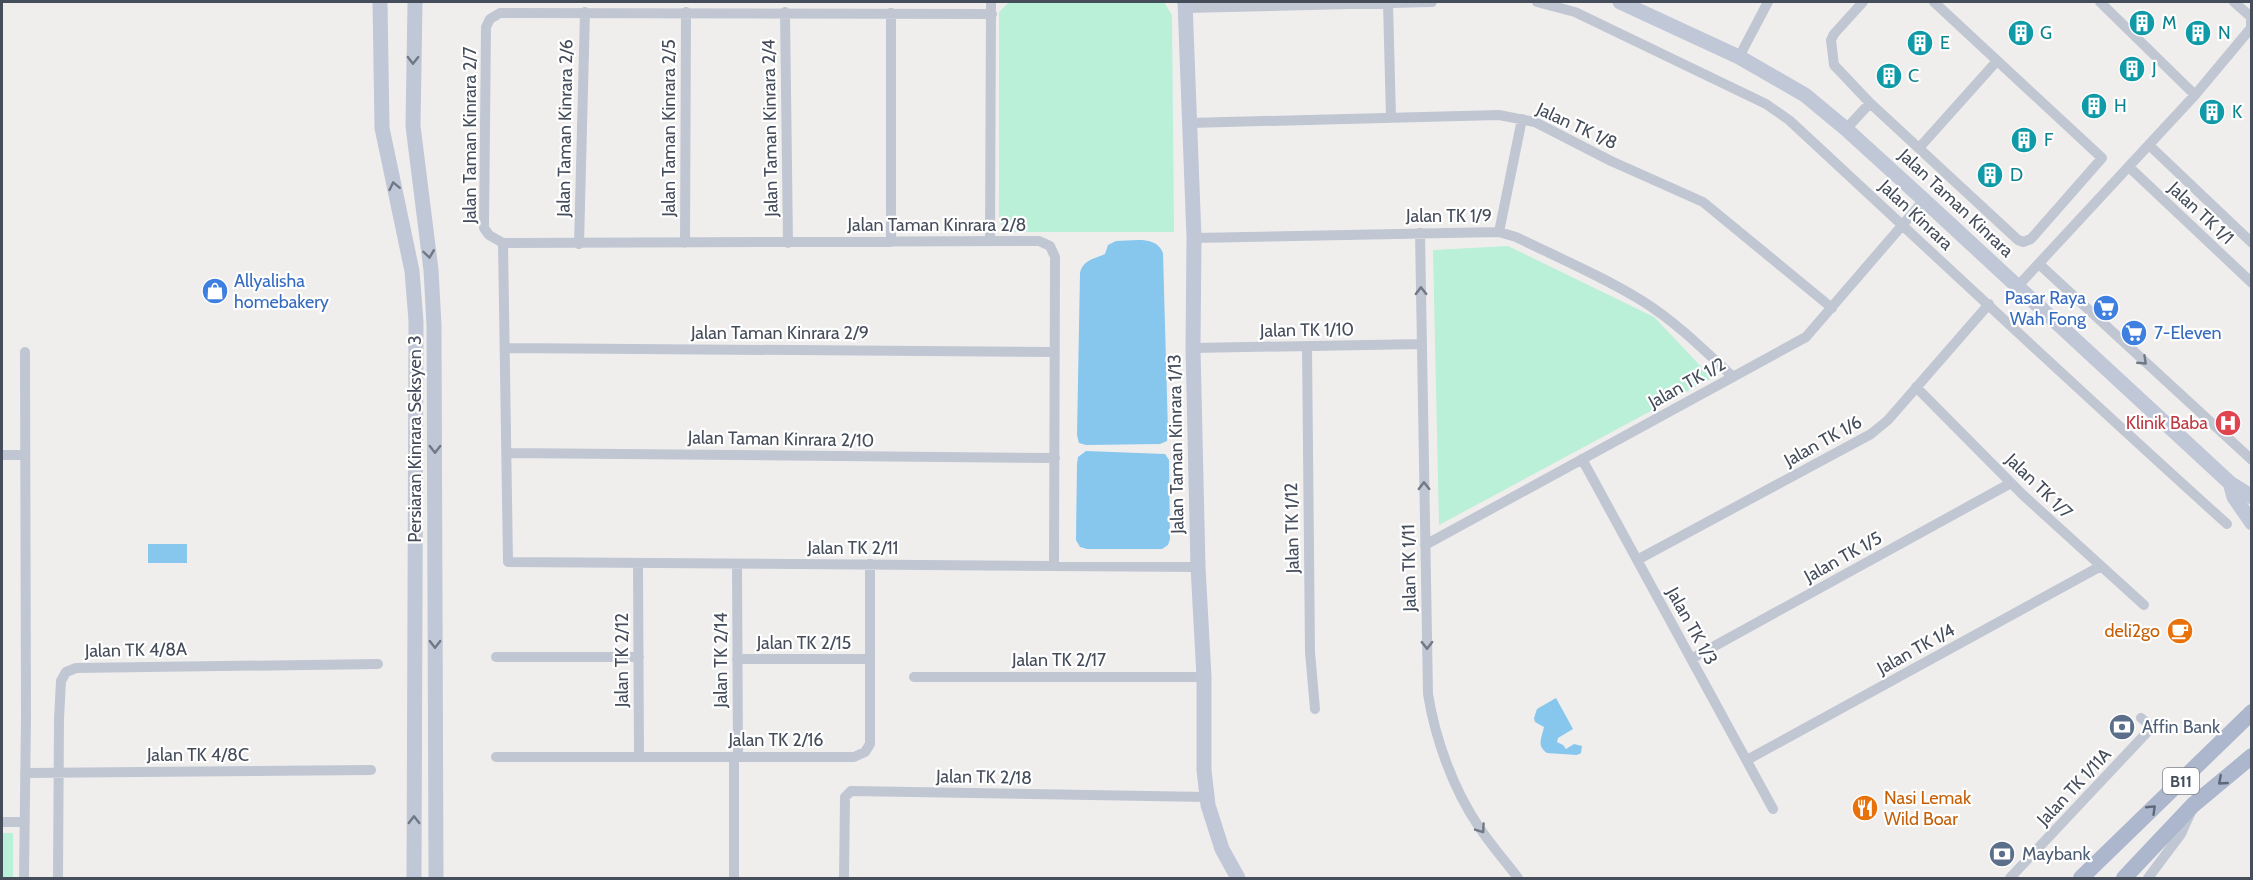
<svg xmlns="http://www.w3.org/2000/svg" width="2253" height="880" font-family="Cabin,sans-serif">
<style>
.green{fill:#baefd8}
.water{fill:#87c6ed}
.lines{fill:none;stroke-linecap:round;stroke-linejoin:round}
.street{stroke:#c0c7d3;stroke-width:10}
.secondary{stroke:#c0c7d7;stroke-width:15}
.primary{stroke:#acb7cd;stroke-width:16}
.oneway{stroke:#707886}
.oneway2{stroke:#707885}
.oneway3{stroke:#5f6878}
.labels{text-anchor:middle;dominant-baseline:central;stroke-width:4.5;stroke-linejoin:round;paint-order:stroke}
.shield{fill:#fff;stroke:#7d828c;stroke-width:1.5}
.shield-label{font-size:16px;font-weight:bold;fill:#454d5b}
.culture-label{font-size:18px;fill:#0d838f;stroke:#fff;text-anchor:start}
.street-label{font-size:18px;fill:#454d5b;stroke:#fff}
.shop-label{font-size:18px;fill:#366cbe;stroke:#fff;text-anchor:start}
.health-label{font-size:18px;fill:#be3a42;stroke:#fff;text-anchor:end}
.food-label{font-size:18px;fill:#c56008;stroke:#fff;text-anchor:end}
.service-label{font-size:18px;fill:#4e5e75;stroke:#fff;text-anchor:start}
</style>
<rect width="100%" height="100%" fill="#f0eeed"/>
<path class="green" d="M1009,2h155l8,13 2,217h-165l-10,-10v-210z
M1508,246l146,71 58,61 -273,147 -6,-275z
M2,833h11v45h-11z"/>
<path class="water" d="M1116,241c17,0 40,-6 47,12l5,180 -1,8 -7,3 -74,1 -7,-2 -2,-8 3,-162c3,-13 14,-14 25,-19l3,-9z
M1086,451l79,3 4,6 1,79 -2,6 -6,4h-75l-7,-2 -4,-7 1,-76 1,-7z
M148,544h39v19h-39z
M1556,698l17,31 -15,9 -1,4 6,3 3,4 8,-5 8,2 -1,7 -4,2 -30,-2c-11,-8 -5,-15 -3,-26l-9,-5 -1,-4 3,-9z"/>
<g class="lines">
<path class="street" d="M1537,2l38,10 191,92 23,16c146,135 290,271 438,404
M1863,2l-29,32 -3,6 3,25 36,38 148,137 5,2 8,-3 71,-81 -168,-156
M2100,2l95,93
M1388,3l3,115
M1186,8l246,-6
M785,12l3,231
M891,13v229
M1739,57l29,-55
M1189,123l310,-8 36,7 76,39 92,41 129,106
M1846,129l24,-26
M2149,145l103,98
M1919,148l77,-86
M2129,167l123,116
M1499,232l23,-113
M1420,233l8,461c7,44 25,95 51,133 12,18 26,34 39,51
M1194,238l305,-6 17,5c43,21 88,40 128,65 33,21 61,49 89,75
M990,241l1,-239
M503,243l5,319 690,5
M503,243l536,-2 11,5 5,11 -1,309
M503,243l-14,-8 -5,-7 2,-201 4,-8 10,-6 492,1
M685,243l1,-231
M579,244l6,-232
M2039,264l213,196
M2017,287l178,-192 56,-67v-11l-17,-15
M1307,346l3,306 5,57
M505,348l550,4
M1193,348l229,-4
M1916,387l107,108 121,110
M507,453l548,5
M2,455h22
M1582,459l191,350
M1425,545l381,-208 118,-137
M1637,560l234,-126 17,-14 101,-116
M638,563l1,194
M737,564l1,193
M496,657h143
M737,659h133
M1691,659l320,-176
M914,677h290
M496,757h358l11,-5 5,-8v-180
M1747,760l354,-194
M25,773l346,-3
M2,822h22
M24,878l2,-161 -1,-365
M58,878l1,-159 2,-38 5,-9 10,-4 302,-4
M734,878v-121
M844,878l1,-81 6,-6 356,6
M2010,878l142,-151 -11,-9
M2148,878l33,-44 9,-20"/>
<path class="secondary" d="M380,2l2,126 30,143 4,50 -2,557
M415,2l-2,124 18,144 3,55 2,553
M1185,2l9,236 -1,110 5,219 6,110v93l4,35 14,44 16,29
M1620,2l119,55 66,38 41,34 78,71 306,283 22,14
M2230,483l4,14 18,26"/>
<path class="primary" d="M2081,878l171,-166
M2124,878l69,-73 59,-49"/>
</g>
<defs><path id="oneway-chevron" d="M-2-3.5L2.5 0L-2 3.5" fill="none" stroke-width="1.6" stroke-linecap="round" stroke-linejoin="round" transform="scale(1.5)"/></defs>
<g class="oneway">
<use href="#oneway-chevron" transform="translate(413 60) rotate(91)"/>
<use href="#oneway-chevron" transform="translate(394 186) rotate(-102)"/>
<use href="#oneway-chevron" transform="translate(429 254) rotate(82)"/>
<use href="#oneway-chevron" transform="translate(435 449) rotate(90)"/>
<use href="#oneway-chevron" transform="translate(435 644) rotate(90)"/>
<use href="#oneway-chevron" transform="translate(414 820) rotate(-90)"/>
</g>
<g class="oneway2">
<use href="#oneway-chevron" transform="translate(1421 291) rotate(-91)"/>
<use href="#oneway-chevron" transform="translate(2143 361) rotate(43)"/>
<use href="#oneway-chevron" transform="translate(1424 486) rotate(-91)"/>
<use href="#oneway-chevron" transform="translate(1427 645) rotate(89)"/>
<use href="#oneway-chevron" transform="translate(1481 829) rotate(55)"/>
</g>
<g class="oneway3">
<use href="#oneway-chevron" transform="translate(2222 781) rotate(139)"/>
<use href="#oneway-chevron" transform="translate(2152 809) rotate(-44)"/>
</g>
<defs>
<symbol id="building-disc" viewBox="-11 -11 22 22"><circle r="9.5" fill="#0f9aa8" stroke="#fff"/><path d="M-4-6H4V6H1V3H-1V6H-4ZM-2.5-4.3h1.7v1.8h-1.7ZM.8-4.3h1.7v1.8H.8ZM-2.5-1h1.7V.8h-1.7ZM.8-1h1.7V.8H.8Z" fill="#fff"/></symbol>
<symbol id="shop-disc" viewBox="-11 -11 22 22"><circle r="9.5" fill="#3f7fe0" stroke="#fff"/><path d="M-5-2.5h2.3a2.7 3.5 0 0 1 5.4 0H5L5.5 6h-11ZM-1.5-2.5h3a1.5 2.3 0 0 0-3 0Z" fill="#fff"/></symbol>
<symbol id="supermarket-disc" viewBox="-11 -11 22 22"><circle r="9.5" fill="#3f7fe0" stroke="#fff"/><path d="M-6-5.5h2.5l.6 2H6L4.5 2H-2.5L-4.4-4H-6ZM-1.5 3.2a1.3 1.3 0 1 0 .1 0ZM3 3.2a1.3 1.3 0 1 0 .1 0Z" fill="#fff"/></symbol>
<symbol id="hospital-disc" viewBox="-11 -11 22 22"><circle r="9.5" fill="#e0444e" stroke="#fff"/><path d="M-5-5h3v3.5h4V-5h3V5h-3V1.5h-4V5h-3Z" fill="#fff"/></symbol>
<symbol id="cafe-disc" viewBox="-11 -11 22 22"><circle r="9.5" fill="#e8710a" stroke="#fff"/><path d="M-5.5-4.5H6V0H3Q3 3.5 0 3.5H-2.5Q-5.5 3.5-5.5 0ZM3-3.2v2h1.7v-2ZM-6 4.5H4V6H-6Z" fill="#fff"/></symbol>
<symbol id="bank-disc" viewBox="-11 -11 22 22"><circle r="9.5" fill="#5c6f8a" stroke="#fff"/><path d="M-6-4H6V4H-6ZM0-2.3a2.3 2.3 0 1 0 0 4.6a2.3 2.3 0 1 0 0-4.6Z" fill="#fff"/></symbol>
<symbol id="restaurant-disc" viewBox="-11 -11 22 22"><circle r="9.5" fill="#e8710a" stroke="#fff"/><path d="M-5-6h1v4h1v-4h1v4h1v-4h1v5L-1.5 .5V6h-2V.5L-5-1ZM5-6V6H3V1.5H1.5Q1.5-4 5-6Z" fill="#fff"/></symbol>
</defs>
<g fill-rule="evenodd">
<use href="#building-disc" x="2127" y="8" width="30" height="30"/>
<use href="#building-disc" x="2006" y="18" width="30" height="30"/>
<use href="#building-disc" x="2183" y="18" width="30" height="30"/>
<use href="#building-disc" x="1905" y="28" width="30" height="30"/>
<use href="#building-disc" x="2117" y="54" width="30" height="30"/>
<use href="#building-disc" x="1874" y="61" width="30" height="30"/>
<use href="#building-disc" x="2079" y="91" width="30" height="30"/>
<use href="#building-disc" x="2197" y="97" width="30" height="30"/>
<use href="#building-disc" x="2009" y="125" width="30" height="30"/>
<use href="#building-disc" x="1975" y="160" width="30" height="30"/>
<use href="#shop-disc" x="200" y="276" width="30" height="30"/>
<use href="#supermarket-disc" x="2091" y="293" width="30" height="30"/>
<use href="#supermarket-disc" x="2119" y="318" width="30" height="30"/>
<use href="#hospital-disc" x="2213" y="408" width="30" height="30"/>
<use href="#cafe-disc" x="2165" y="616" width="30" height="30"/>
<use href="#bank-disc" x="2107" y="712" width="30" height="30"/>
<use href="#restaurant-disc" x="1850" y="793" width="30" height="30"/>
<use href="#bank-disc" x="1987" y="839" width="30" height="30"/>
</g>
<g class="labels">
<rect class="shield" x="2163" y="768" width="36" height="26" rx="4.5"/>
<g class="shield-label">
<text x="2181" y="781">B11</text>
</g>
<g class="culture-label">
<text x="2162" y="23">M</text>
<text x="2040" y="33">G</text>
<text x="2218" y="33">N</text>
<text x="1940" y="43">E</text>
<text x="2152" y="69">J</text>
<text x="1908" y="76">C</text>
<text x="2114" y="106">H</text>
<text x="2232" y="112">K</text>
<text x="2044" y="140">F</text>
<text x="2010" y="175">D</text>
</g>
<g class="street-label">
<text transform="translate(1577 126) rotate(25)">Jalan TK 1/8</text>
<text transform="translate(565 128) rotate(-89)">Jalan Taman Kinrara 2/6</text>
<text transform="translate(669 128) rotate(-90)">Jalan Taman Kinrara 2/5</text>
<text transform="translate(770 128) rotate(-91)">Jalan Taman Kinrara 2/4</text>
<text transform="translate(470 135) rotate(-90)">Jalan Taman Kinrara 2/7</text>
<text transform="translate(1956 203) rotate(43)">Jalan Taman Kinrara</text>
<text transform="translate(2201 213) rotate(43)">Jalan TK 1/1</text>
<text transform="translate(1916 215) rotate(43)">Jalan Kinrara</text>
<text x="1449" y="216">Jalan TK 1/9</text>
<text x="937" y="225">Jalan Taman Kinrara 2/8</text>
<text transform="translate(1307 330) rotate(-1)">Jalan TK 1/10</text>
<text x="780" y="333">Jalan Taman Kinrara 2/9</text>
<text transform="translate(1687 383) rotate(-29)">Jalan TK 1/2</text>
<text transform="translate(415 439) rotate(-90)">Persiaran Kinrara Seksyen 3</text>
<text transform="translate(781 439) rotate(1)">Jalan Taman Kinrara 2/10</text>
<text transform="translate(1823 441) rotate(-29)">Jalan TK 1/6</text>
<text transform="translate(1176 444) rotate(-91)">Jalan Taman Kinrara 1/13</text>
<text transform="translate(2039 486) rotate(44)">Jalan TK 1/7</text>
<text transform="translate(1292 528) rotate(-91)">Jalan TK 1/12</text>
<text x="853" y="548">Jalan TK 2/11</text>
<text transform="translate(1843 557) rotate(-29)">Jalan TK 1/5</text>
<text transform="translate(1409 568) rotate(-91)">Jalan TK 1/11</text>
<text transform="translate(1692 626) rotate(61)">Jalan TK 1/3</text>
<text x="804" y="643">Jalan TK 2/15</text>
<text transform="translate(1916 649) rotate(-29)">Jalan TK 1/4</text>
<text transform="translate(136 650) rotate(-1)">Jalan TK 4/8A</text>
<text transform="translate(622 660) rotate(-90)">Jalan TK 2/12</text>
<text transform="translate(721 660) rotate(-90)">Jalan TK 2/14</text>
<text x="1059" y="660">Jalan TK 2/17</text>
<text x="776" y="740">Jalan TK 2/16</text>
<text x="198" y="755">Jalan TK 4/8C</text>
<text transform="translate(984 777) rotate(1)">Jalan TK 2/18</text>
<text transform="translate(2074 787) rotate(-47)">Jalan TK 1/11A</text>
</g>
<g class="shop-label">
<text x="234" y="281">Allyalisha<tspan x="234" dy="21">homebakery</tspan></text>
<text x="2086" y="298" text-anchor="end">Pasar Raya<tspan x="2086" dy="21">Wah Fong</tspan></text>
<text x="2154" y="333">7-Eleven</text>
</g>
<g class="health-label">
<text x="2208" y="423">Klinik Baba</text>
</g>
<g class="food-label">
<text x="2160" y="631">deli2go</text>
<text x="1884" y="798" text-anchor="start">Nasi Lemak<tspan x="1884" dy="21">Wild Boar</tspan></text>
</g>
<g class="service-label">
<text x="2142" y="727">Affin Bank</text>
<text x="2022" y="854">Maybank</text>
</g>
</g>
<rect width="2253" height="880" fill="none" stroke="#454d5b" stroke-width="6"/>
</svg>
